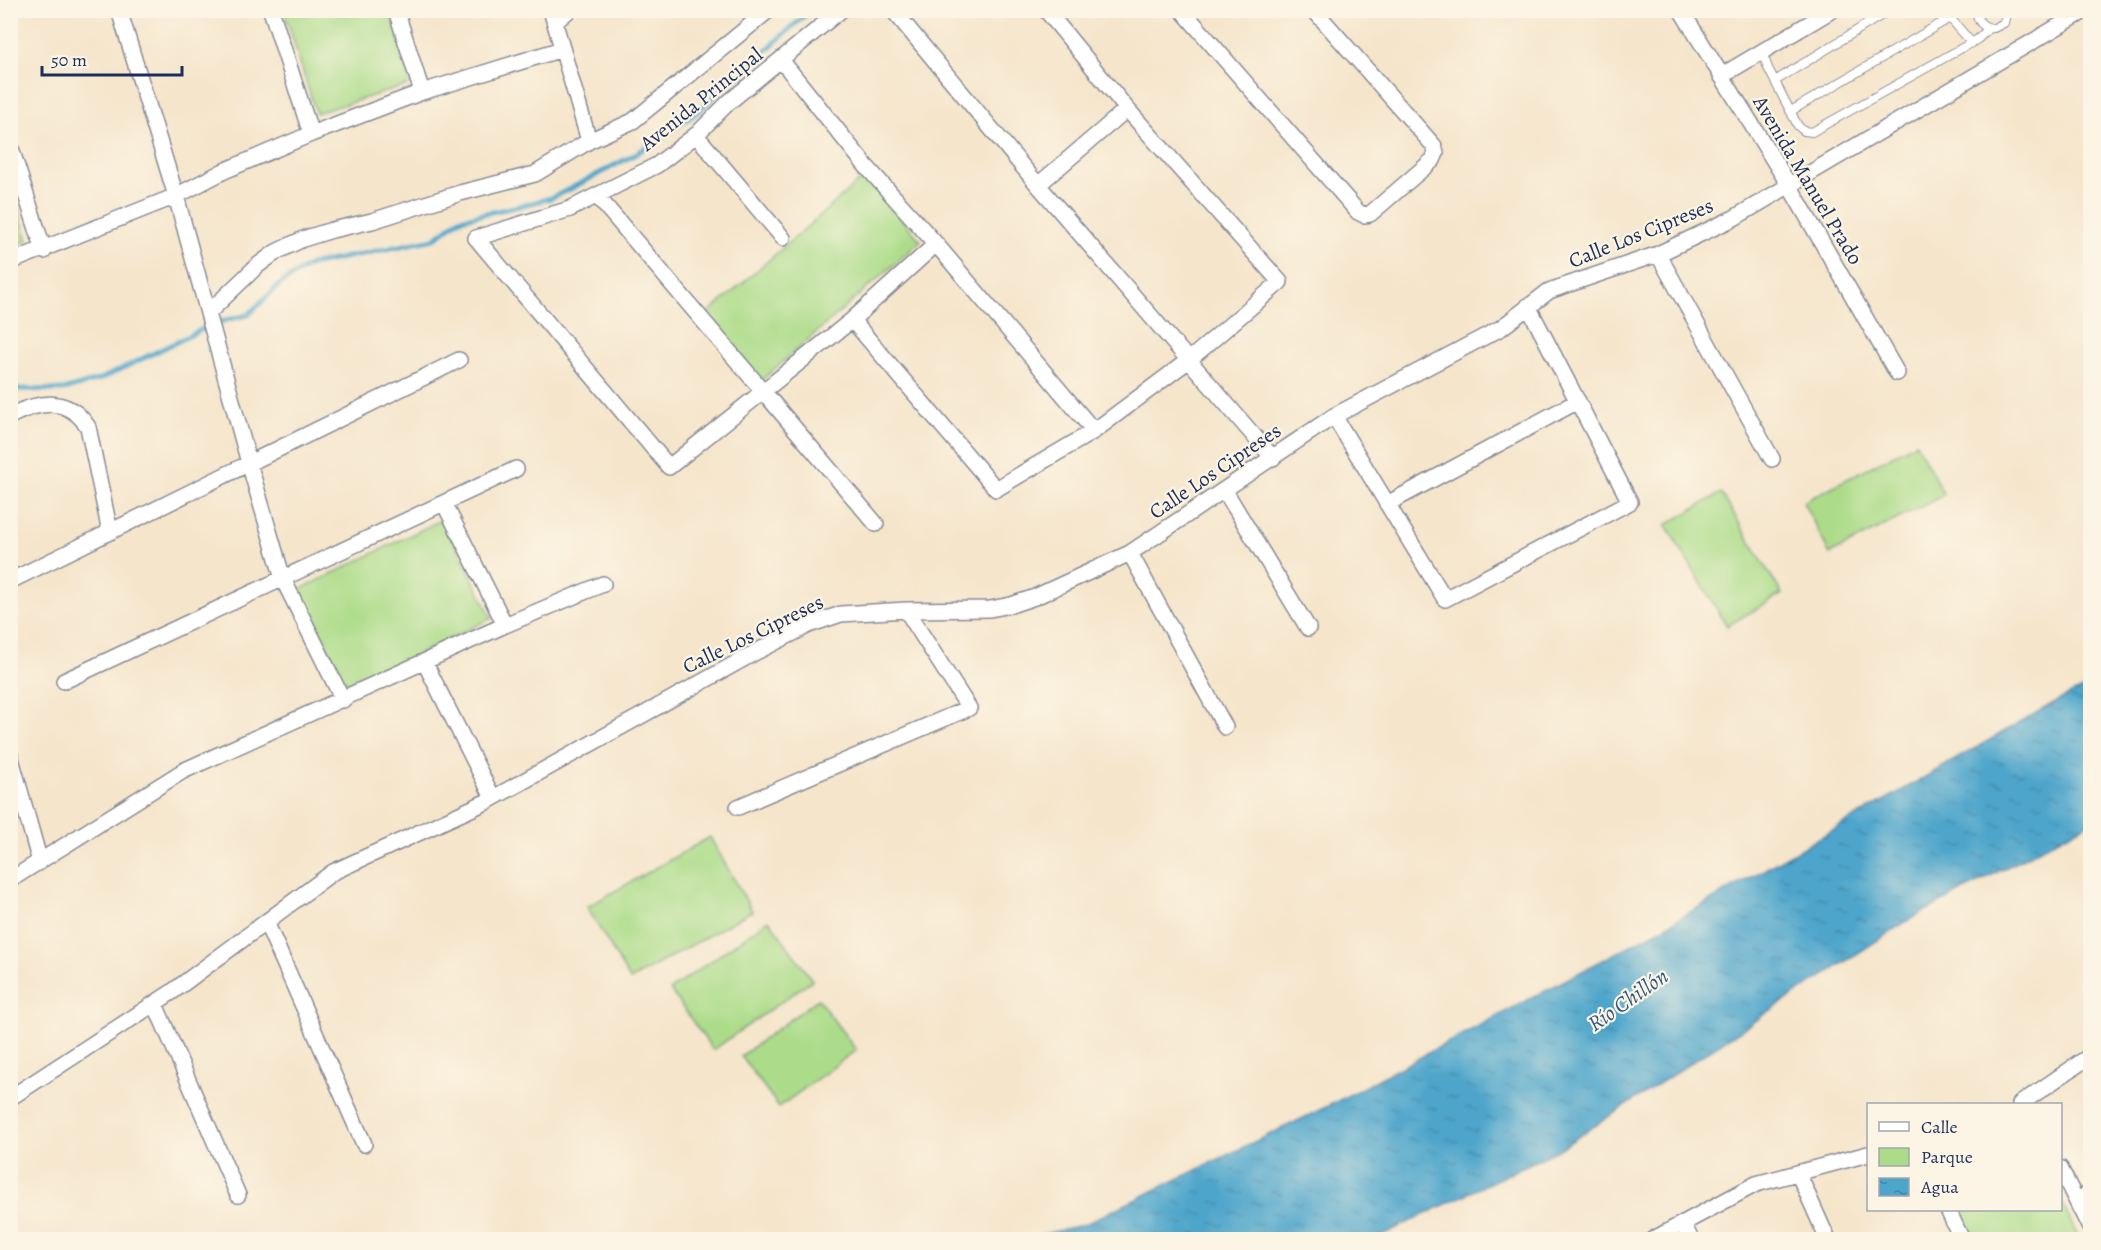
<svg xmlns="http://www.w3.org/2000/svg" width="2101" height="1250" font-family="Alegreya,serif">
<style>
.park{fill:#acdc89;stroke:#648674;stroke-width:1.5}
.water{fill:url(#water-ripples);stroke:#346a94;stroke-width:1.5}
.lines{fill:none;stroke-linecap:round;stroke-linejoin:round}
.stream{stroke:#4ea5cb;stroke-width:5}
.lane-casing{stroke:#888a94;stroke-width:10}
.street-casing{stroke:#888a94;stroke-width:18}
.lane{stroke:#fff;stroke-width:8}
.street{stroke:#fff;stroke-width:15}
.labels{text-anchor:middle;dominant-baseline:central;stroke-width:4.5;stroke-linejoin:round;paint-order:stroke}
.street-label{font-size:21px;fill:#1b2f5e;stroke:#fcf5e5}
.water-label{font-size:22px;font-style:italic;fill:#2d5884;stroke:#fcf5e5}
</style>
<defs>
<pattern id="water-ripples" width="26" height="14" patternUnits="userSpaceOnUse" patternTransform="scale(1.5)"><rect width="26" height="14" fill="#4ea5cb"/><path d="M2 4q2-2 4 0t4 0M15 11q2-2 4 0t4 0" fill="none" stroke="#4087a8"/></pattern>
</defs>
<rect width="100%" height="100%" fill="#fcf5e5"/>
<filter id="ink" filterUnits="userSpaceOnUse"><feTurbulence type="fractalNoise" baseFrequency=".0167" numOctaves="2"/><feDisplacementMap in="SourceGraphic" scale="12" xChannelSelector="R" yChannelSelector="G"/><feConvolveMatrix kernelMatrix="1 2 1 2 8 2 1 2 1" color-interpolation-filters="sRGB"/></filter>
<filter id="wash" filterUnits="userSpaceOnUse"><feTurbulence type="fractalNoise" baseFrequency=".008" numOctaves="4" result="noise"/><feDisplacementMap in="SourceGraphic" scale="24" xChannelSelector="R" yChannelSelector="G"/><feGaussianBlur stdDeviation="1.35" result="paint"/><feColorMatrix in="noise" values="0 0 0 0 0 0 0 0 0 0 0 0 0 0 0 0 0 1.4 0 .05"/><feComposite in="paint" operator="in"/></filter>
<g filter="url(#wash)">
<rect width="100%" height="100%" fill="#f5e5cb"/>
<path class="park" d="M284,11h106l22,73 -96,29z
M864,177l57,64 -159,139 -57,-64z
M10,182l18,59 -17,5h-1z
M1916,443l28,52 -114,59 -27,-52z
M1721,493l61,101 -55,32 -61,-101z
M443,519l49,99 -144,71 -49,-99z
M710,837l42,74 -122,69 -43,-73z
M769,920l43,60 -99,70 -43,-60z
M818,999l38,51 -77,57 -38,-51z
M2061,1201l18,38h-103l-15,-29h99z"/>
<path class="water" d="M2090,685v137l-183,99 -349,229 -184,89h-350l61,-15 245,-119 331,-176 396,-228z"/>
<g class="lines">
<path class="stream" d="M10,392l6,-3 47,1 38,-11 102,-50 23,-9 22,-5 32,-31 30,-19 124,-26 26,-20 64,-14 27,-7 19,-9 64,-34 60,-40 117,-105"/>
</g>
</g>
<g filter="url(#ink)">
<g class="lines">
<defs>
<path id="lane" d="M1943,10l29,33
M1977,10c-1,12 7,18 17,18l10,-5 3,-13
M1762,52l6,16 30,58 6,5 8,1 166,-93 11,-11
M1775,81l115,-71
M1791,111l159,-93"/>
<path id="street" d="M119,10l57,186 73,267 34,116 60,121
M271,10l40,124
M396,10l26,82
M551,10l38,131
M841,10l-112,92 -33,33 -39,30 -87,44 -94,29 193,229 183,-147 84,-76
M893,10l145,175 235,273
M1182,10l176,202 6,3 6,-1 63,-54 3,-7 -2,-7 -120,-136
M1681,10l108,175 108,188
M555,22l14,-12
M781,60l85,106 70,78 158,187
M1721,76l111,-66
M696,135l87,103
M10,145l34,106
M1038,185l89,-76
M597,196l279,328
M1658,254l114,205
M10,262l166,-66 48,-25 87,-37 111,-42 140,-43
M209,312l48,-46 19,-14 27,-13 29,-9 40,-9 88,-28 75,-19 54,-33 44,-20 136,-111
M852,320l144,169 98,-58 95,-71 91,-78 -153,-173 -81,-99
M10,416c29,-15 58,-20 78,11l22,105
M1334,416l111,183 185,-97 -102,-196
M1225,491l83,137
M444,503l61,122
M1387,504l191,-103
M1130,553l95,174
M10,581l449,-221
M425,663l68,135
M64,681l452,-212
M10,755l30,107
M738,807l231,-99 -63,-98
M10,880l173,-109 322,-146 98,-41
M266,922l98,222
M155,1004l83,191
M10,1098l162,-106 161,-120 153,-70 270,-150 53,-27 32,-11 65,-4 84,-1 21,-4 24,-8 95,-44 204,-137 167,-88 48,-37 109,-37 76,-36 352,-208
M2020,1104l70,-48
M2060,1168l30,60
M1798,1173l30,67
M2078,1202l12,-11
M1948,1210l14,30
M1683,1223l8,17
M1652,1240l104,-56 112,-30"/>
</defs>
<use href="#lane" class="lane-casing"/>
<use href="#street" class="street-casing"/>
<use href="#lane" class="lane"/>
<use href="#street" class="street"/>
</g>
</g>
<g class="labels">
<g class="street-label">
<text transform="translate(701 99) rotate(-39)">Avenida Principal</text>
<text transform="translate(1808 180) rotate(59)">Avenida Manuel Prado</text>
<text transform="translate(1641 233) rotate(-22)">Calle Los Cipreses</text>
<text transform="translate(1215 471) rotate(-34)">Calle Los Cipreses</text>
<text transform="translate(753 634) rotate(-26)">Calle Los Cipreses</text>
</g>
<g class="water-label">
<text transform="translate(1628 1000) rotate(-35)">Río Chillón</text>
</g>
</g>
<rect width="2101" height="1250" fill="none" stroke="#fcf5e5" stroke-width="36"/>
<rect x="1867" y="1103" width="195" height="108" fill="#fcf5e5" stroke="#a2a6af" stroke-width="1.5"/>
<rect x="1879" y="1122" width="30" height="9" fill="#ffffff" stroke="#a2a6af" stroke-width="1.5"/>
<text x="1921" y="1133" font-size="18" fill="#1b2f5e">Calle</text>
<rect x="1879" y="1148" width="30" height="18" fill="#acdc89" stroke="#a2a6af" stroke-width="1.5"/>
<text x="1921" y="1163" font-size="18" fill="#1b2f5e">Parque</text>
<rect x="1879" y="1178" width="30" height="18" fill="url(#water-ripples)" stroke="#a2a6af" stroke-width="1.5"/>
<text x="1921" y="1193" font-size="18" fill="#1b2f5e">Agua</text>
<path d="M42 66v9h140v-9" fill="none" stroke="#1b2f5e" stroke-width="3"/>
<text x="51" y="66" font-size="18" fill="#1b2f5e" stroke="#fcf5e5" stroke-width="4.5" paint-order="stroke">50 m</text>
</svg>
